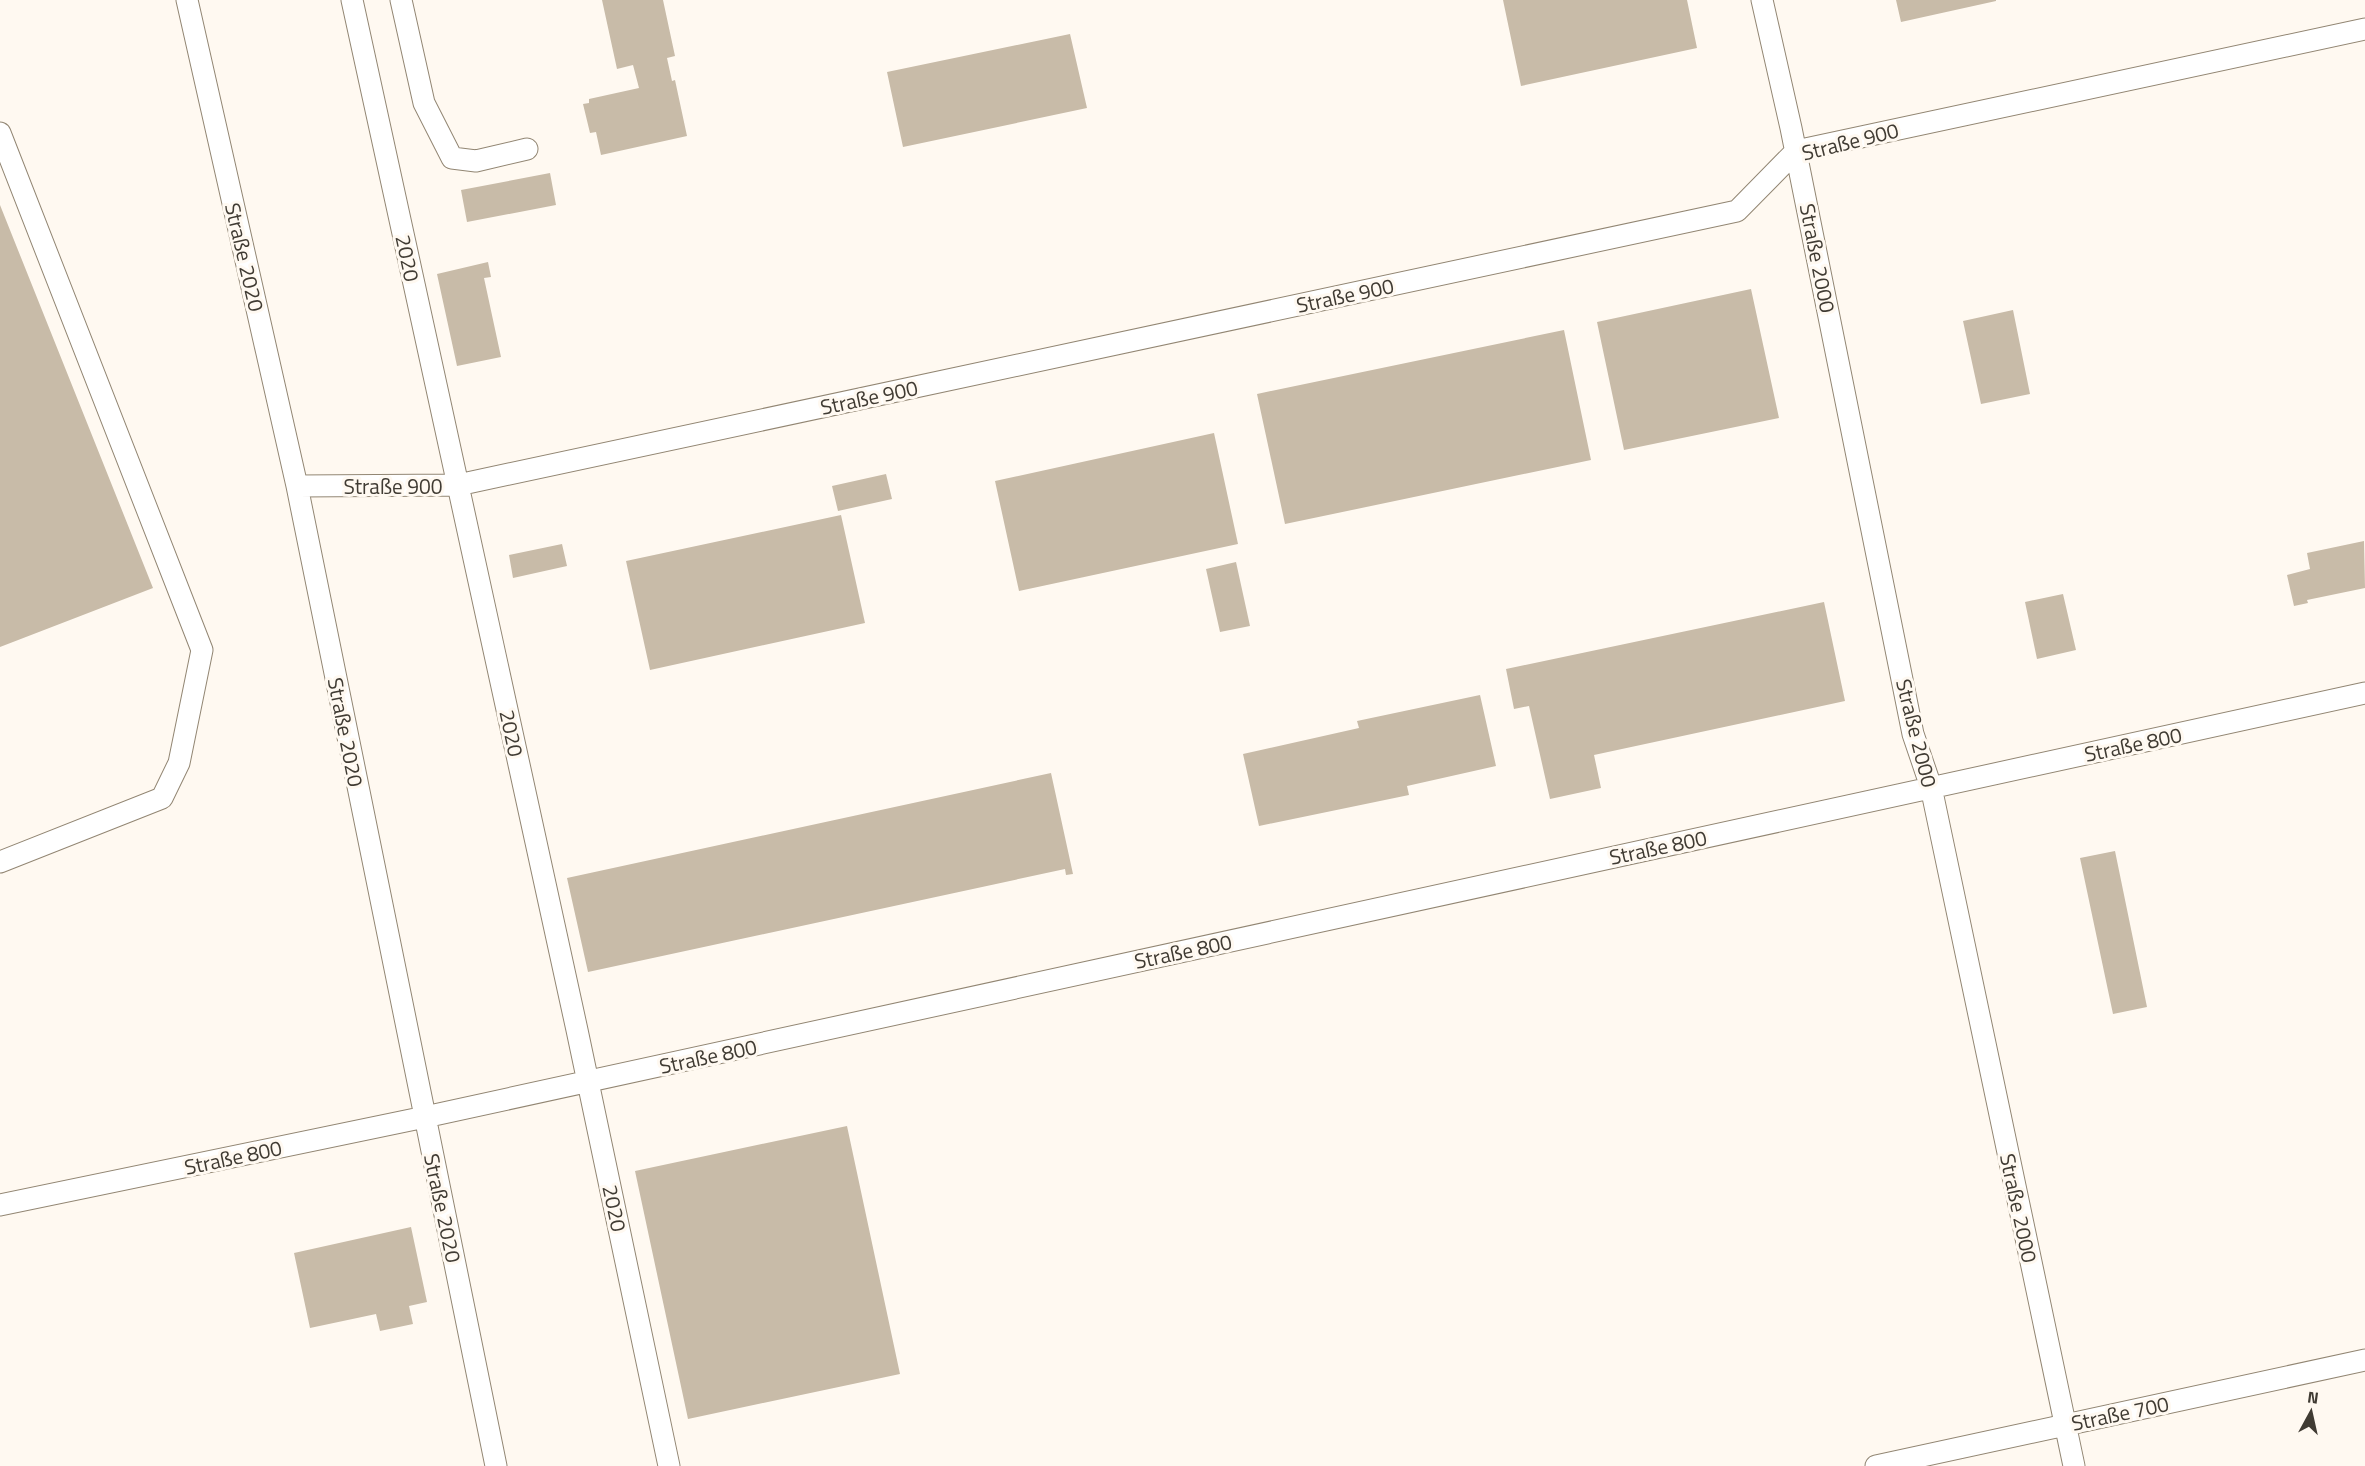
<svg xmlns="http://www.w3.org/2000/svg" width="2365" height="1466" font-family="'Titillium Web',sans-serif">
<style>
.building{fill:#c8bba8}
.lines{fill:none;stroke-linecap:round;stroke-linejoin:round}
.service-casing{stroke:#928673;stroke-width:23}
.service{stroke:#fff;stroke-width:21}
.labels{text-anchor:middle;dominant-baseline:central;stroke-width:6;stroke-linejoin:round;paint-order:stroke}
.street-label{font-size:21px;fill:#403b33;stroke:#fff9f1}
</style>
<rect width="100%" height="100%" fill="#fff9f1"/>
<path class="building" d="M602,0h61l12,56 -8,2 5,23 3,-1 12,56 -86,19 -5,-23 -6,1 -7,-29 6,-1v-4l50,-11 -6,-23 -16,4z
M1503,0h184l10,48 -176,38z
M1896,0h100v1l-95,21z
M1070,34l17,74 -184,39 -16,-75z
M550,173l6,32 -89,17 -6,-32z
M0,205l153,383 -153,59z
M488,262l3,15 -7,1 17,79 -44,9 -20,-92z
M1751,289l28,129 -155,32 -27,-128z
M2013,310l17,84 -49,10 -18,-83z
M1564,330l27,130 -306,64 -28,-130z
M1214,433l24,111 -219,47 -24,-110z
M886,474l6,25 -54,12 -6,-25z
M841,515l24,108 -215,47 -24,-109z
M2364,541l1,47 -58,12 1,3 -14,3 -7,-31 23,-6 -3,-16z
M562,544l5,22 -54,12 -4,-23z
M1236,562l14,64 -30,6 -14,-63z
M2063,594l13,56 -39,9 -12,-57z
M1824,602l21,99 -251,54 7,33 -51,11 -21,-93 -15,3 -8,-40z
M1480,695l16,71 -89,20 2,9 -150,31 -16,-72 116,-26 -2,-7z
M1051,773l22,101 -7,1 -1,-6 -477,103 -21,-94z
M2115,851l32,156 -34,7 -33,-156z
M847,1126l53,248 -212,45 -53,-248z
M411,1227l16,75 -18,4 4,18 -33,7 -4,-17 -66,14 -16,-75z"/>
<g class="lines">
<defs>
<path id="service" d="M187,0l110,486 199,980
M352,0l225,1030 92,436
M401,0l23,103 28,55 24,3 51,-12
M1762,0l29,128 122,606 18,53 143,679
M0,133l202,517 -23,113 -17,35 -162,64
M297,486l161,-1 1279,-274 59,-60 569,-122
M0,1205l425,-88 1940,-424
M1876,1466l489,-106"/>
</defs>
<use href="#service" class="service-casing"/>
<use href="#service" class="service"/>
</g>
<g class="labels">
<g class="street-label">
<text transform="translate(1850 141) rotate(-14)">Straße 900</text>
<text transform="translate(245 257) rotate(77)">Straße 2020</text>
<text transform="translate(408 258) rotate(78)">2020</text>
<text transform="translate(1818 258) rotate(79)">Straße 2000</text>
<text transform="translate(1345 295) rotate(-12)">Straße 900</text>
<text transform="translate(869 397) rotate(-12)">Straße 900</text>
<text x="393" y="486">Straße 900</text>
<text transform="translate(346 732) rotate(79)">Straße 2020</text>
<text transform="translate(512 733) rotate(78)">2020</text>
<text transform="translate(1917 733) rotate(76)">Straße 2000</text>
<text transform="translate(2133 744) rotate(-12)">Straße 800</text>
<text transform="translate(1658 847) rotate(-12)">Straße 800</text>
<text transform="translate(1183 951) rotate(-12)">Straße 800</text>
<text transform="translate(708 1056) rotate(-12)">Straße 800</text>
<text transform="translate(233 1157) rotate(-12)">Straße 800</text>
<text transform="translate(443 1208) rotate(78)">Straße 2020</text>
<text transform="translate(615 1208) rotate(78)">2020</text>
<text transform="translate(2019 1208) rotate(78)">Straße 2000</text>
<text transform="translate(2120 1413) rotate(-12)">Straße 700</text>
</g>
</g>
<g transform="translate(2311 1412) rotate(8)" stroke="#fff9f1" stroke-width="4.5" paint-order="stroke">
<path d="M0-4.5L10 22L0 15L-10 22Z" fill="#403b33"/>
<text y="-9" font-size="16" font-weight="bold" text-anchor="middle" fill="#403b33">N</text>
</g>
</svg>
